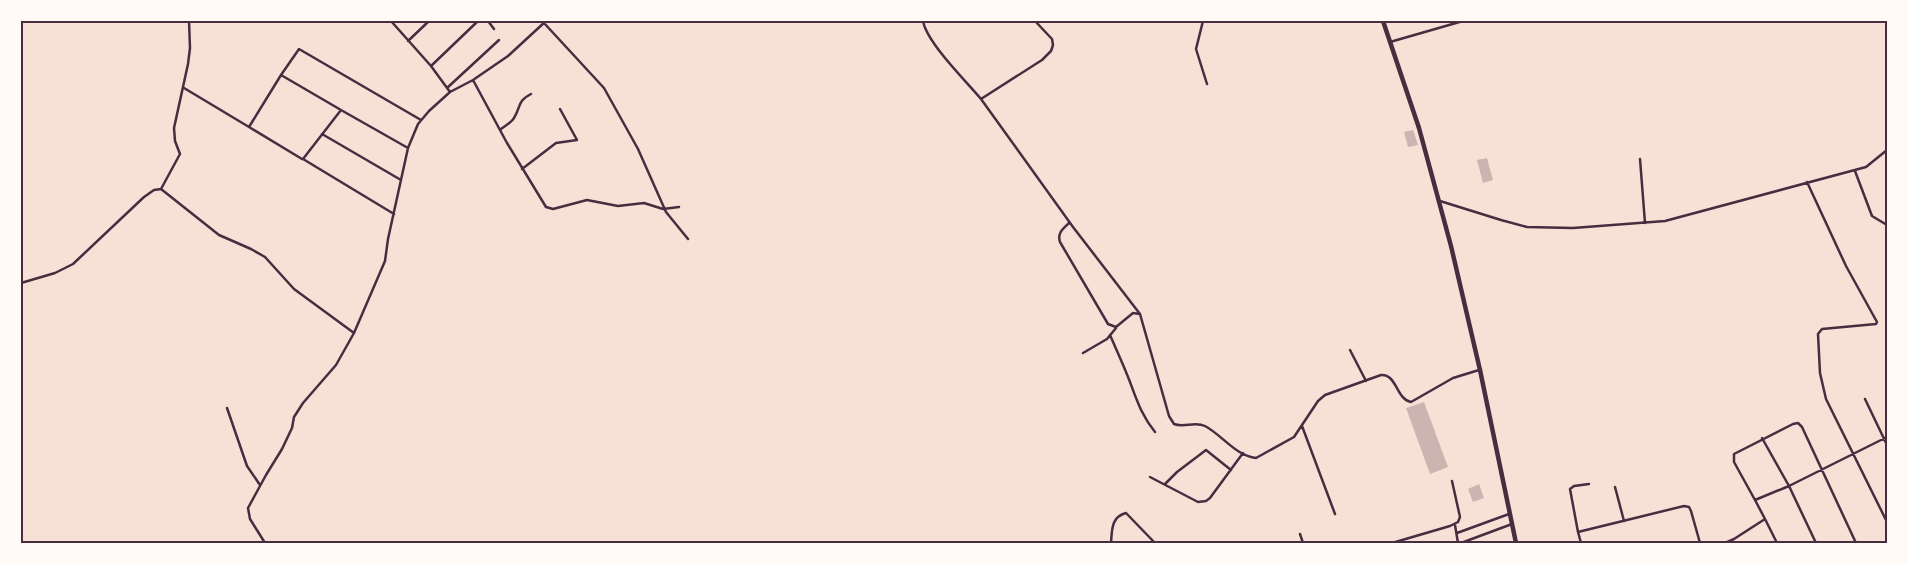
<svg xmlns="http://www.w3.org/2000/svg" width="1908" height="564" font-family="'Public Sans',sans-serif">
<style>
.building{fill:#ccb4b1}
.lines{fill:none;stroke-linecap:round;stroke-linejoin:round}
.minor{stroke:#4a2c40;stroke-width:2.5}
.trunk{stroke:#4a2c40;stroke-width:4.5}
.neatline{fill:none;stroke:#4a2c40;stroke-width:2}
</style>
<rect width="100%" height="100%" fill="#f7e1d7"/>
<path class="building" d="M1413,130l5,15 -10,2 -4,-15z
M1487,158l6,22 -10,3 -6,-23z
M1424,402l24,65 -18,7 -24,-66z
M1479,484l5,14 -11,4 -5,-13z"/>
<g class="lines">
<path class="minor" d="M189,21l1,27 -2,16 -14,64 1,13 5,13 -19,35 58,46 32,14 14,8 29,32 60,44
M391,21l40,45 19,26
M488,21l6,8
M923,21c4,22 43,60 58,78
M1035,21l17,18 1,6 -2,6 -9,9 -61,39 92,128 67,87 29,102 5,8c10,4 21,-3 31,2 17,9 31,30 51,32l38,-21 24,-36 7,-6 56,-20c16,-1 15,24 30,27l42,-24 26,-8
M1203,21l-7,28 11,35
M544,23l60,65 34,61 28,63 22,27
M408,41l21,-20
M1390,42l73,-21
M431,66l47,-45
M281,75l18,-26 122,71
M473,80l34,63 39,64 7,2 34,-9 31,6 26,-3 19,6 16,-2
M184,88l65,39
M447,88l52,-48
M501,129c4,-3 11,-7 13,-11 7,-11 3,-17 17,-24
M322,134l79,46
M302,159l-53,-32 32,-52 60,35
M1640,159l5,64
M522,169l34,-26 21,-3 -17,-31
M1855,171l17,45 15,9
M1807,182l39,84 31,56 -1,2 -54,5 -4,5 2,39 6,26 61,123
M1440,201l61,19 26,7 46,1 92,-7 201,-54 21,-17
M394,214l-91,-55 38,-49 67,38
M1069,223c-6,6 -12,10 -9,19l48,82 8,3 17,-14 7,1
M21,283l34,-10 18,-9 71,-67 10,-7 7,-1
M1110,335c7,16 14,31 20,47 7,19 12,34 25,50
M1350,350l16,31
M1083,353l24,-14 9,-11
M1865,399l22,46
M227,408l20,58 13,19
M1302,426l33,88
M1762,438l27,48 27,57
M1150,477l48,25 8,-1 4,-3 33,-45
M1165,484l12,-12 29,-22 25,20
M1615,487l9,34
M1755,500l-21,-38v-8l59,-30 5,-1 4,4 54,116
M1765,519l12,24
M1455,525l3,18
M1578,532l-8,-43 4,-3 15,-2
M1457,533l52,-19
M1300,534l3,9
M265,543l-15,-24 -2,-11 18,-33 16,-26 10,-21 2,-11 9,-14 33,-38 18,-32 31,-72 3,-22 20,-91 10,-24 11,-13 21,-19 23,-12 35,-24 38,-35
M1111,543c1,-13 0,-26 15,-30l29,30
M1392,543l58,-17 8,-4 2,-5 -8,-36
M1461,543l51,-19
M1581,543l-3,-11 106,-26 5,1 2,4 9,32
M1725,543l9,-4 31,-20 -10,-19 34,-14 98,-49"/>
<path class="trunk" d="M1383,21l36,107 32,118 29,124 36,173"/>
</g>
<rect width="1908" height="564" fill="none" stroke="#fffaf5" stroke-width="45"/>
<rect x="22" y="22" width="1864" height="520" class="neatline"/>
</svg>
